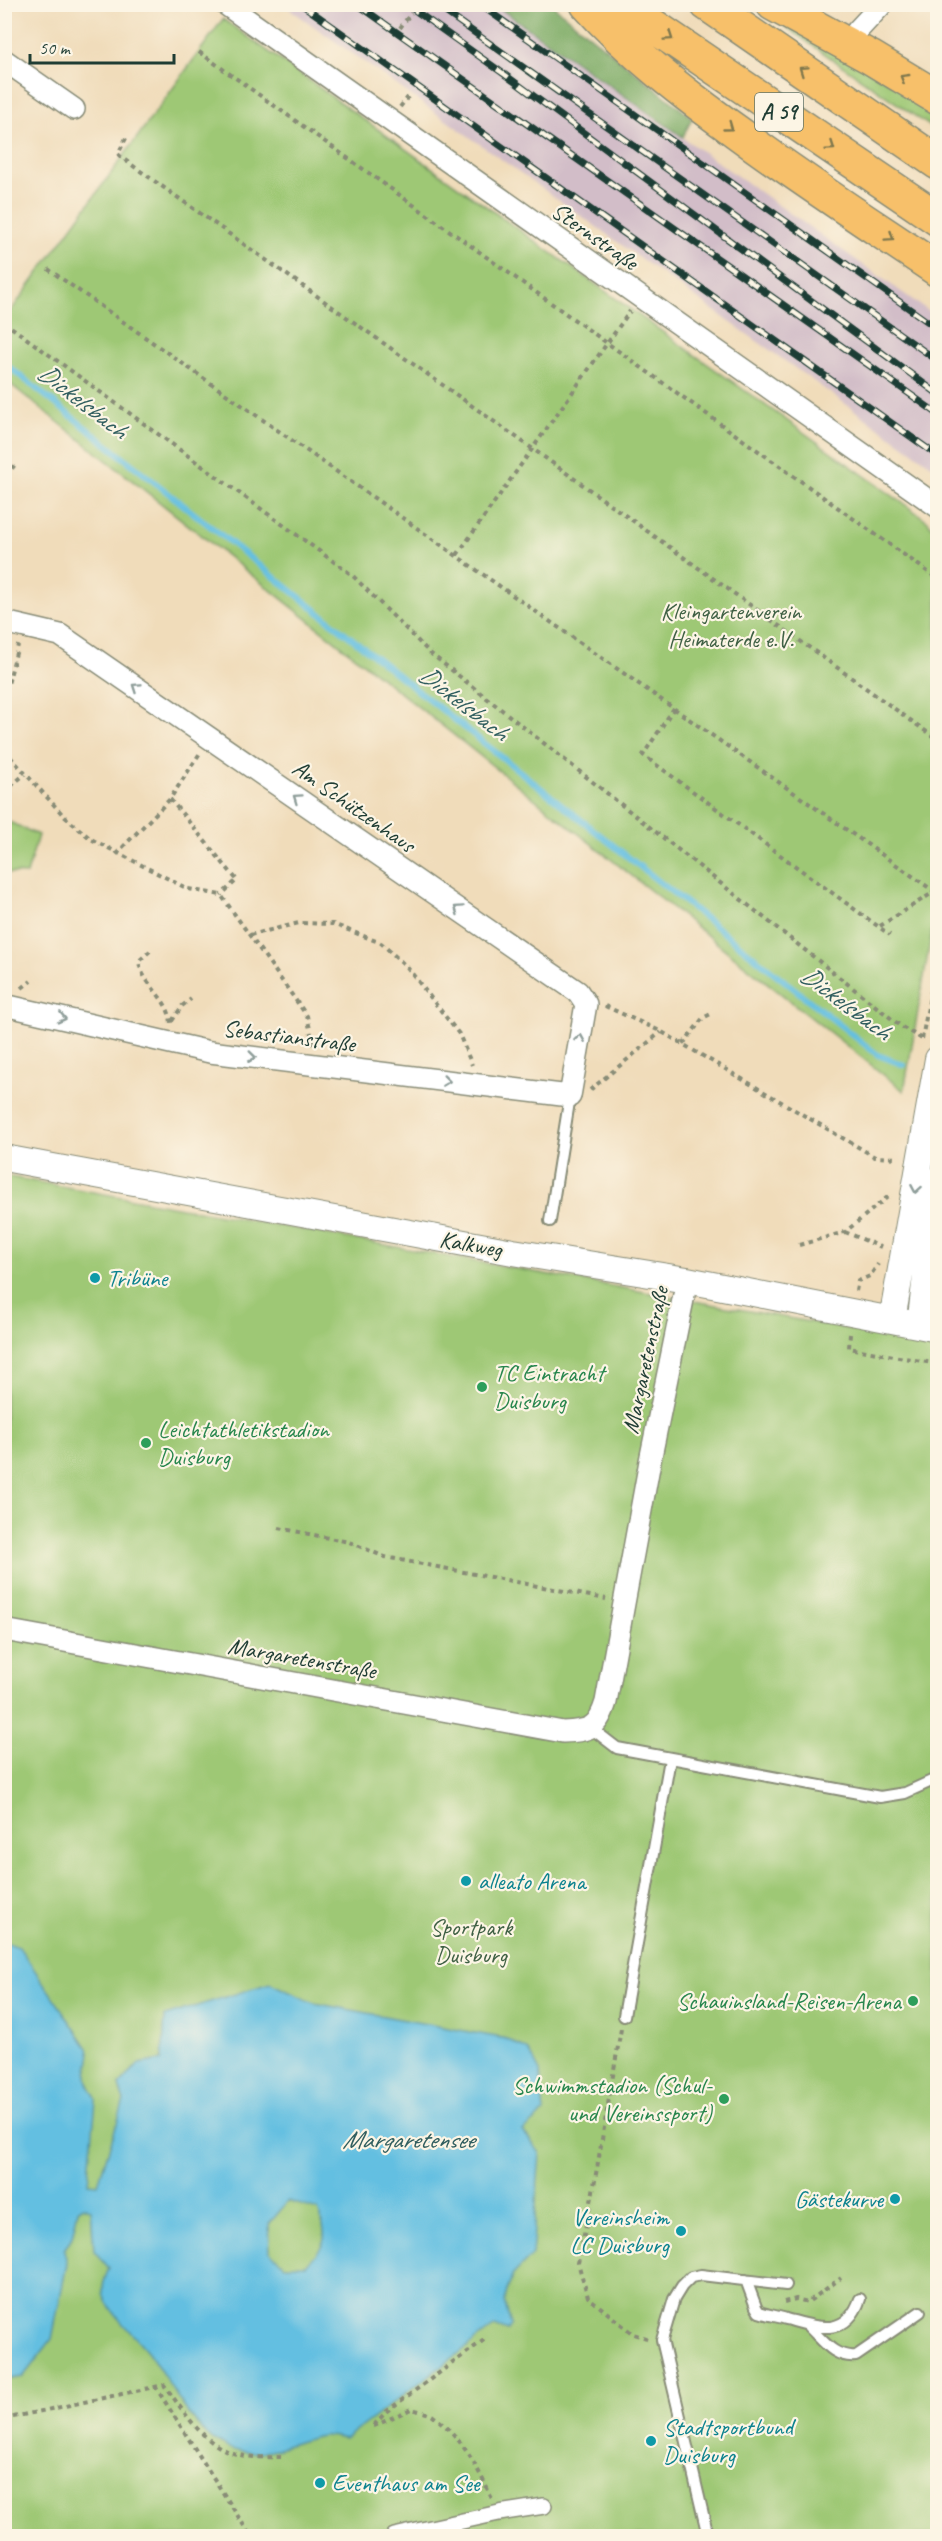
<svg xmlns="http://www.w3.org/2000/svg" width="942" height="2541" font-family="Caveat,sans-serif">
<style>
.industrial{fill:#d2bdc8}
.green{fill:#9ec875;stroke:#5e8254;stroke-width:1.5}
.forest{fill:#7eac66;stroke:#4e744d;stroke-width:1.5}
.water{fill:#63bfe1;stroke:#417e8a;stroke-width:1.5;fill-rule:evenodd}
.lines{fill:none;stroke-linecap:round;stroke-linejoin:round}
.stream{stroke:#63bfe1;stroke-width:6}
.service-casing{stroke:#888c77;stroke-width:14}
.pedestrian-casing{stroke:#888c77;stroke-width:18}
.minor-casing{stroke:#888c77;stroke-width:24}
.tertiary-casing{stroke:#888c77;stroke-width:28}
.motorway-casing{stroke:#888c77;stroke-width:36}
.path{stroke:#888c77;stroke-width:4;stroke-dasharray:4.5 4.5;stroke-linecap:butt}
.service{stroke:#fff;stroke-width:10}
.pedestrian{stroke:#fff;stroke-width:15}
.minor{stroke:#fff;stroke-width:21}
.tertiary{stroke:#fff;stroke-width:26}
.motorway{stroke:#f7c06b;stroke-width:33}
.rail-casing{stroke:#1f3d34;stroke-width:7}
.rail{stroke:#fcf5e5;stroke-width:4.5;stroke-dasharray:14;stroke-linecap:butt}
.oneway{stroke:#80784d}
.oneway2{stroke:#8f9e9a}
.culture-dot{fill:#0f9aa8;stroke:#fcf5e5;stroke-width:2}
.leisure-dot{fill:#2e9e5b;stroke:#fcf5e5;stroke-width:2}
.labels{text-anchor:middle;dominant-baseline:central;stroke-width:4.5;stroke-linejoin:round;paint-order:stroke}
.shield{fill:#fcf5e5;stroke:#617469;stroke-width:1.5}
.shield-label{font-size:22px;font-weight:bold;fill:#1f3d34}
.street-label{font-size:24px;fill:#1f3d34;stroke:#fcf5e5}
.park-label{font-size:24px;fill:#3f6044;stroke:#fcf5e5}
.culture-label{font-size:24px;fill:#0d838f;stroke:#fcf5e5;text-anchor:start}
.leisure-label{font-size:24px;fill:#27864d;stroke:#fcf5e5;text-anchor:start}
.water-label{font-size:26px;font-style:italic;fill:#305e5f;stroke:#fcf5e5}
</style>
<rect width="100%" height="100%" fill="#fcf5e5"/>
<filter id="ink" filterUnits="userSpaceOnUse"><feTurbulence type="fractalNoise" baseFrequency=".0167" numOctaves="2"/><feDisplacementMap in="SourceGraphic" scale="12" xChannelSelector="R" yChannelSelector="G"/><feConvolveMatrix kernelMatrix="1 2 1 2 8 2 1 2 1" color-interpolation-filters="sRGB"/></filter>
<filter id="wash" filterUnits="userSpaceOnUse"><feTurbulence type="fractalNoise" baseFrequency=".008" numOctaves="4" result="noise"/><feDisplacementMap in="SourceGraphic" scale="24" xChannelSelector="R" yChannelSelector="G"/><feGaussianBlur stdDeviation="1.35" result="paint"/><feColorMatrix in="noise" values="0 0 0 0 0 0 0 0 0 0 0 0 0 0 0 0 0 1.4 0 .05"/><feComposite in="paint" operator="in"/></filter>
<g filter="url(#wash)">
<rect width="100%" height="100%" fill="#f0dcba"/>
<path class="industrial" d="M284,5h211l442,312v152z"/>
<path class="green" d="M761,10l176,99v22z
M223,19l705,502 9,13v368l-33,189 -899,-711v-74l6,5z
M5,820l33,15 -11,39 -22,-1z
M5,1176l932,169v1191h-932z"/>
<path class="forest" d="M495,5h57l140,113 -9,19z"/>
<path class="water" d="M5,1942l14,5 69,101c5,15 -1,16 -1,29 0,9 8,15 9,23l-8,83 10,1 26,-83 -5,-15 19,-22 24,-4 3,-44 105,-33 44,20 193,36 22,12 11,21 4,41 -21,18 17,22 -8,102 -20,21 -8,25 7,24 -3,6 -13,-5 -150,113c-7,-1 -16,-4 -23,-3 -28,5 -55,21 -84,15 -41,-8 -67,-68 -90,-99 -14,-18 -33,-33 -43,-53 -5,-10 0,-21 4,-31l-15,-17 -3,-42 -9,-3 -4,4 -6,27 -8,13 3,13 -15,76 -29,38 -18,3zM288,2201l30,9c11,27 8,35 -12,55h-21l-15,-12 -1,-29z"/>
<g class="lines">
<path class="stream" d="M4,363l874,692 26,10"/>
</g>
</g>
<g filter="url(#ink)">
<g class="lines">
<defs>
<path id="service" d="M550,1221l20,-125
M591,1728l26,20 263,49 25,-4 33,-15
M624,2016l46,-257
M746,2280l10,27 3,5c9,3 18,4 27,7 31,8 60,20 74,-20
M808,2326c15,14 25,32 48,30l64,-44
M708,2536l-46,-196 12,-41 8,-13 9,-9 10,-2 85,10"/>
<path id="pedestrian" d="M394,2536l105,-23 45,-7"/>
<path id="minor" d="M225,4l713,503
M857,31l25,-27
M4,60l70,49
M4,622l56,13 518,357 8,12 -16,92 -360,-44 -206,-47
M4,1630l559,102c27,-1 35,-4 43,-30l44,-241 37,-181"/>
<path id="tertiary" d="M4,1158l509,94 174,28 251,49
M892,1320l46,-261
M920,1325l18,-145"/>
<path id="motorway" d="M587,4c44,49 97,90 150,128 65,48 133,92 201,138
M621,4l317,215
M707,4l231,159
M773,4l97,53 68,41"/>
</defs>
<use href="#service" class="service-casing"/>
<use href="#pedestrian" class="pedestrian-casing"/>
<use href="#minor" class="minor-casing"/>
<use href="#tertiary" class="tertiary-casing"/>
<use href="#motorway" class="motorway-casing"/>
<path class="path" d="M400,28l11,-15
M199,52l739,527
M400,107l8,-10
M126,138l-8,16 4,4 411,291 405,291
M48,269l890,625
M4,322l348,253 78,78 472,374 20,12
M4,460l13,10
M457,555l173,-244
M4,700l14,-55
M674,708l-31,47 247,180
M4,750l61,67 26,22 97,50 33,6 86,121 7,31
M4,792l21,-18
M170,799l67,81 -16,15
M116,854l54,-55 30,-46
M880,926l54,-34 4,-20
M250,935l49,-12 34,1 48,19 26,24 52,67 13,31
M150,951l-11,10c2,23 31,37 32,63
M4,979l5,7
M22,988l9,-7
M605,1006l57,26 213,125 23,1
M172,1021l10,-15 9,-7
M922,1039l16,-86
M683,1044l20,-26 10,-5
M590,1090l71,-58
M845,1232l36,15
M799,1245l46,-13 45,-37
M856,1291l2,-10 12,-5 8,-12
M850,1334l-1,14 89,16
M279,1528l70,14 36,15 221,42
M621,2029l-29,168 -14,66 10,34 45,37 17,5
M784,2302l12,-3 12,3 33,-24
M484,2340l-97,71 -15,16 39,-18c7,2 16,3 22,7 28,19 46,54 59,83
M155,2386l93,146 1,4
M4,2419l160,-34c23,30 42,66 82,71 13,2 26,1 38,1"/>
<use href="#service" class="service"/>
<use href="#pedestrian" class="pedestrian"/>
<use href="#minor" class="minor"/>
<use href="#tertiary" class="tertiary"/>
<use href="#motorway" class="motorway"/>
<defs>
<path id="rail" d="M301,4l637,452
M357,4l581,410
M406,4l98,70 434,320
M434,4l504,357
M479,4l459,325"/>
</defs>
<use href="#rail" class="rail-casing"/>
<use href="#rail" class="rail"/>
</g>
<defs><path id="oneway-chevron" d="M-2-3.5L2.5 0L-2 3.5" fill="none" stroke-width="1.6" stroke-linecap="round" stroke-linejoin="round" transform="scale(1.5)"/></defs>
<g class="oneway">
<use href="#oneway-chevron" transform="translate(669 37) rotate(34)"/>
<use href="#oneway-chevron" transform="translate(803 70) rotate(-145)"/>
<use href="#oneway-chevron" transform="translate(904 78) rotate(-149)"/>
<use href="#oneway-chevron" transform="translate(729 127) rotate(36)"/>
<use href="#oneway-chevron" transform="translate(831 147) rotate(34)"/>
<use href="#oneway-chevron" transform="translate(890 237) rotate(34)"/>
</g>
<g class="oneway2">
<use href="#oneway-chevron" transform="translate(136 687) rotate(-146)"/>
<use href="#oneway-chevron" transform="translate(297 798) rotate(-145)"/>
<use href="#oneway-chevron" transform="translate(458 909) rotate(-145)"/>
<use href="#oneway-chevron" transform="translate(62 1018) rotate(13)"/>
<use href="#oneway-chevron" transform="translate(580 1038) rotate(-81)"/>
<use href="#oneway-chevron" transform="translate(252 1057) rotate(7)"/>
<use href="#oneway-chevron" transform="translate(446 1081) rotate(7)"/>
<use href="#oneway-chevron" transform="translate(916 1189) rotate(100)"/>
</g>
</g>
<g class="culture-dot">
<circle cx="95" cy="1278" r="6"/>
<circle cx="466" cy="1881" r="6"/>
<circle cx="895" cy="2199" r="6"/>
<circle cx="681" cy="2231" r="6"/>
<circle cx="651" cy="2441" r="6"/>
<circle cx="320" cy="2483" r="6"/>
</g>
<g class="leisure-dot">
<circle cx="482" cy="1387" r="6"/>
<circle cx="146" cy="1443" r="6"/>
<circle cx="913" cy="2001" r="6"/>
<circle cx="724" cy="2099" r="6"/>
</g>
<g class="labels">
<rect class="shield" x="755" y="93" width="48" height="38" rx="4.5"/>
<g class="shield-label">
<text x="779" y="112">A 59</text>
</g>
<g class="street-label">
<text transform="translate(595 236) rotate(35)">Sternstraße</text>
<text transform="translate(354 806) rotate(35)">Am Schützenhaus</text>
<text transform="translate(289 1036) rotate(7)">Sebastianstraße</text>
<text transform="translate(471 1244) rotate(10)">Kalkweg</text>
<text transform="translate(645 1360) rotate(-78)">Margaretenstraße</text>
<text transform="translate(302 1658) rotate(10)">Margaretenstraße</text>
</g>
<g class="park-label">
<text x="731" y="611">Kleingartenverein<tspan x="731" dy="28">Heimaterde e.V.</tspan></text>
<text x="471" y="1927">Sportpark<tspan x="471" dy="28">Duisburg</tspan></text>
</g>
<g class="culture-label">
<text x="107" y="1278">Tribüne</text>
<text x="478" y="1881">alleato Arena</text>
<text x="883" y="2199" text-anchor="end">Gästekurve</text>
<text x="669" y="2217" text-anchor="end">Vereinsheim<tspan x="669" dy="28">LC Duisburg</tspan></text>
<text x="663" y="2427">Stadtsportbund<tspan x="663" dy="28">Duisburg</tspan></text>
<text x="332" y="2483">Eventhaus am See</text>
</g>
<g class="leisure-label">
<text x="494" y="1373">TC Eintracht<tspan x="494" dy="28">Duisburg</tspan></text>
<text x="158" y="1429">Leichtathletikstadion<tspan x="158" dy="28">Duisburg</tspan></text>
<text x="901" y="2001" text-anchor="end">Schauinsland-Reisen-Arena</text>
<text x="712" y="2085" text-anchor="end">Schwimmstadion (Schul-<tspan x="712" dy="28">und Vereinssport)</tspan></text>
</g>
<g class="water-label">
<text transform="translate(83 401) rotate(38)">Dickelsbach</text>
<text transform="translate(464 703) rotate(38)">Dickelsbach</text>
<text transform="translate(846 1003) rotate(37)">Dickelsbach</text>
<text x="408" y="2139">Margaretensee</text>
</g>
</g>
<rect width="942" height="2541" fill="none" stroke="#fcf5e5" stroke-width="24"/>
<path d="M30 54v9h144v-9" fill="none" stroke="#1f3d34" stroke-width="3"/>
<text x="39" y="54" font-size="18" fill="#1f3d34" stroke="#fcf5e5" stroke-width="4.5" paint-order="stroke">50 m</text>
</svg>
